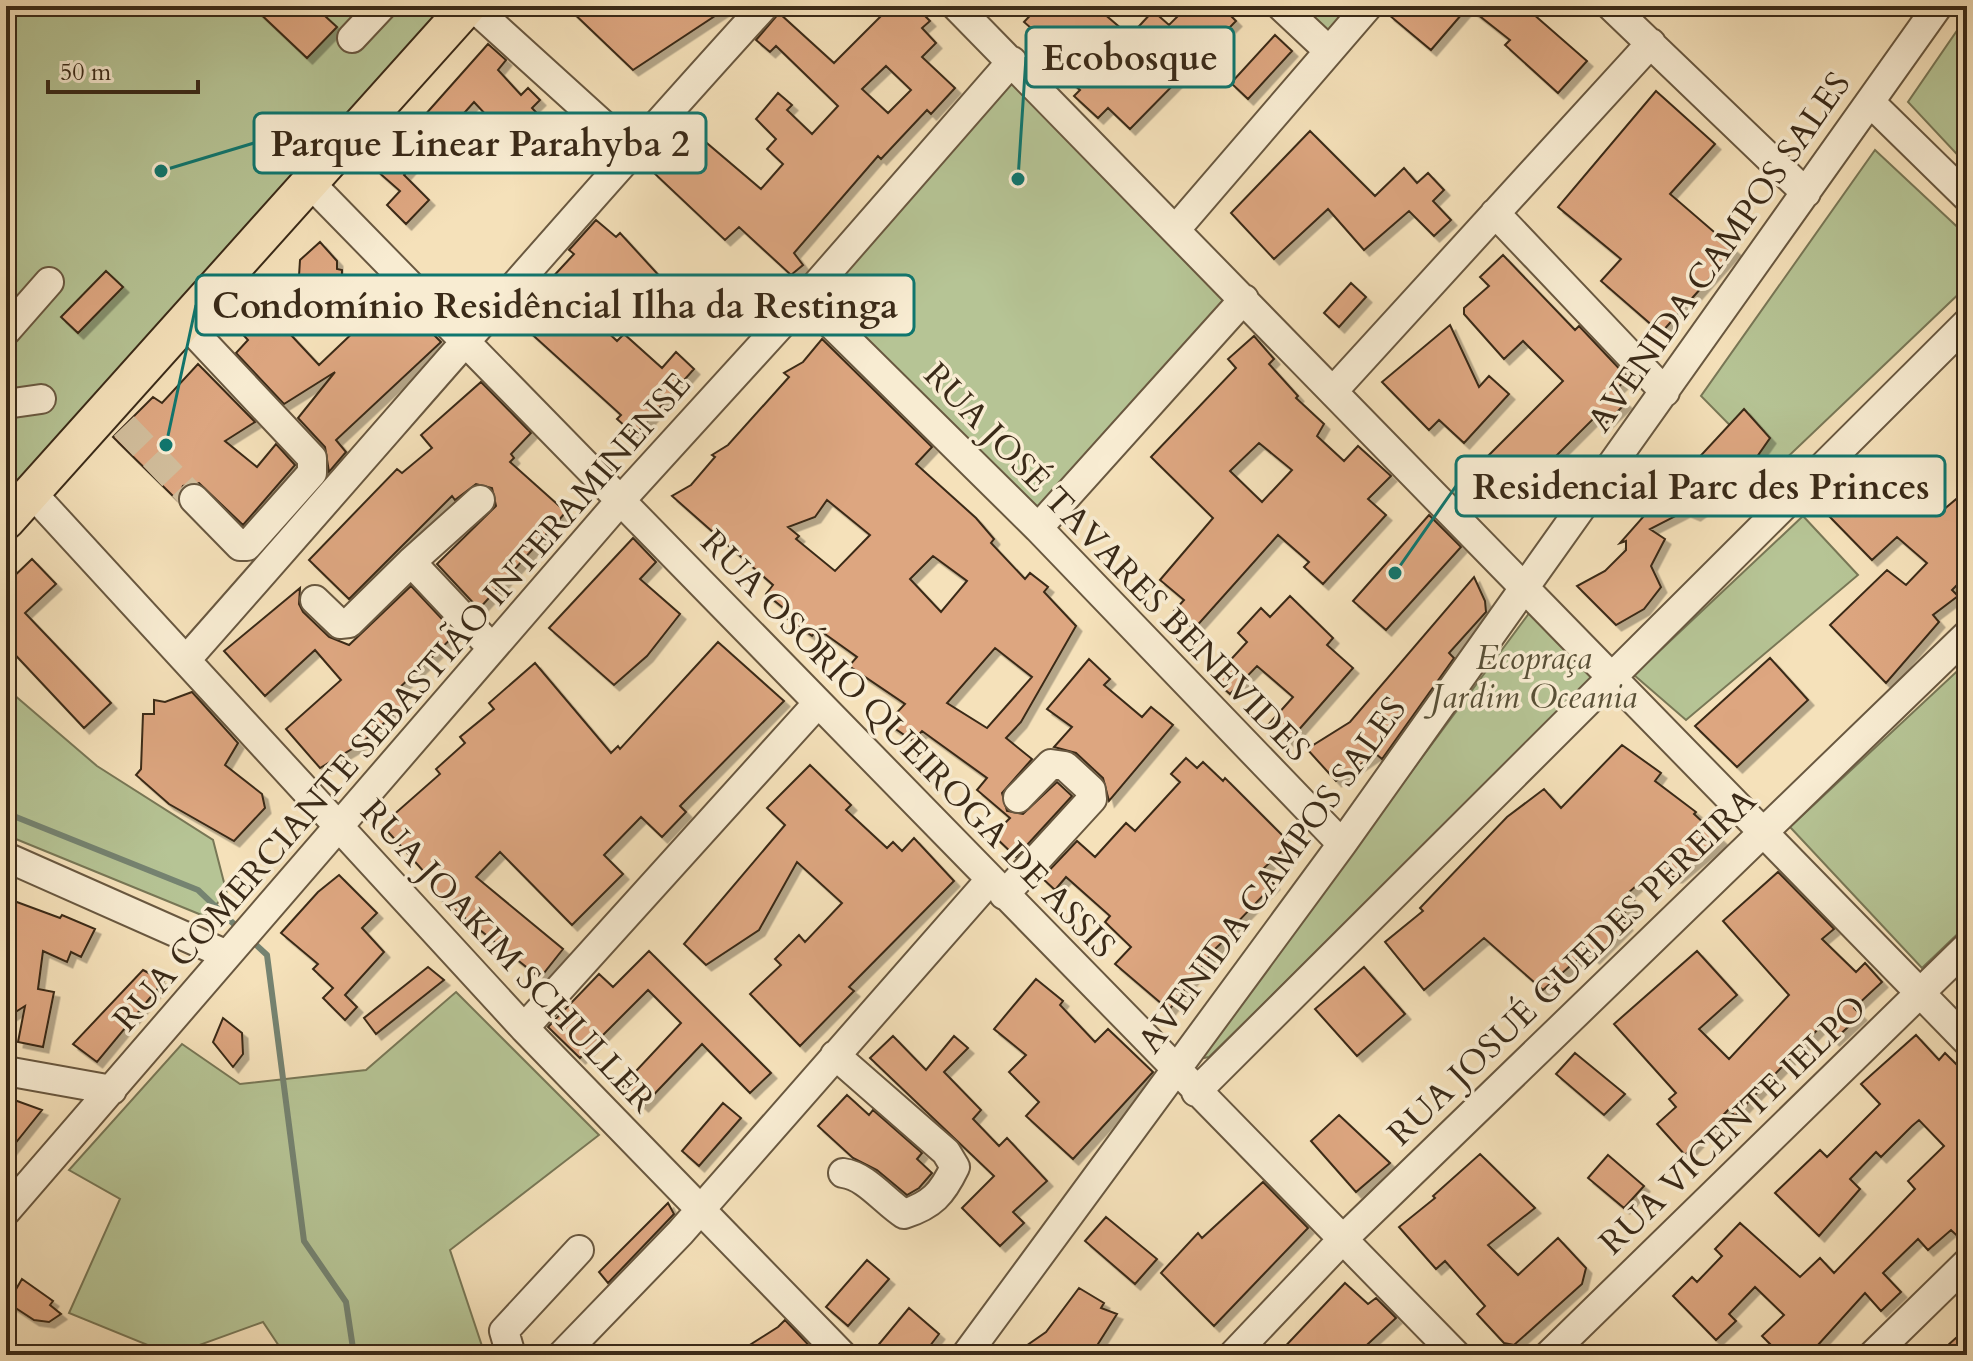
<svg xmlns="http://www.w3.org/2000/svg" width="1973" height="1361" font-family="Cardo,serif">
<style>
.green{fill:#b6c495;stroke:#787756;stroke-width:2}
.lines{fill:none;stroke-linecap:round;stroke-linejoin:round}
.stream{stroke:#758371;stroke-width:6}
.building{fill:#dda680;stroke:#3a2a18;stroke-width:2;fill-rule:evenodd;filter:url(#shadow)}
.minor-tunnel{stroke:#d0bc9a;stroke-width:28;stroke-dasharray:28 14;stroke-linecap:butt}
.minor-casing{stroke:#695840;stroke-width:32}
.major-casing{stroke:#3a2a18;stroke-width:40}
.minor{stroke:#f8ecd2;stroke-width:28}
.major{stroke:#f5e1ba;stroke-width:36}
.labels{text-anchor:middle;dominant-baseline:central;stroke-width:7;stroke-linejoin:round;paint-order:stroke}
.street-label{font-size:34px;fill:#3a2a18;stroke:#f8ecd2}
.park-label{font-size:34px;font-style:italic;fill:#595037;stroke:#f8ecd2}
.leader{fill:none;stroke:#0f766e;stroke-width:3}
.callout-dot{fill:#0f766e;stroke:#f8ecd2;stroke-width:3}
.callout{fill:#f8ecd2;stroke:#0f766e;stroke-width:3}
.callout-label{font-size:36px;text-anchor:middle;font-weight:bold;fill:#3a2a18}
</style>
<defs>
<filter id="shadow"><feDropShadow dx="5.5" dy="5.5" stdDeviation="0" flood-color="#0004"/></filter>
</defs>
<rect width="100%" height="100%" fill="#f5e1ba"/>
<filter id="stains"><feTurbulence type="fractalNoise" baseFrequency=".0025" numOctaves="4"/><feColorMatrix values="0 0 0 0 .2 0 0 0 0 .09 0 0 0 0 .02 0 0 0 .5 -.17"/></filter>
<radialGradient id="worn" r=".72"><stop offset=".6" stop-color="#630" stop-opacity="0"/><stop offset="1" stop-color="#630" stop-opacity=".3"/></radialGradient>
<path class="green" d="M6,6h460l-460,509z
M1298,6h55l-25,28z
M1967,16v149l-59,-63z
M1012,61l232,238 -206,229 -233,-230z
M1875,150l92,86v50l-193,184 -73,-74z
M1803,516l55,59 -172,145 -52,-45z
M1530,612l66,66 -387,379 -11,2z
M1967,662v263l-45,43 -132,-141z
M6,688l91,78 116,74 14,54 -23,22 -198,-81z
M456,992l143,143 -149,115 35,105h-200l-22,-33 -91,33 -103,-42 51,-114 -51,-29 113,-126 58,40 126,-14z"/>
<g class="lines">
<path class="stream" d="M6,813l192,77 38,36
M254,943l13,12 37,286 42,61 8,53"/>
</g>
<path class="building" d="M252,6h62l23,21 -30,31z
M566,6h164l-97,64z
M891,6h24l15,15 -8,7 14,15 -14,14 33,31 -24,26 -4,-4 -46,49 -3,-3 -84,97 9,12 -12,10 -52,-48 -14,13 -72,-68 18,-19 -10,-8 21,-23 79,67 22,-25 -16,-15 9,-10 -20,-20 22,-26 14,12 -5,5 25,24 26,-28 -62,-60 -6,6 -14,-12 23,-27 55,50zM886,66l25,24 -23,23 -26,-24z
M1039,6h56l35,30 23,-25 16,14 19,-19h33l15,15 -106,108 -22,-21 -10,10 -24,-22 6,-6 -26,-23 9,-11 -39,-34z
M1397,6h127l63,55 -29,32 -53,-48 5,-5 -42,-33 -37,43 -42,-35z
M1275,35l17,16 -44,48 -17,-16z
M488,44l18,16 -8,10 23,25 7,-7 12,12 -8,8 14,15 -28,26 -44,-47 -17,19 -2,-3 -51,57 25,25 -23,24 -19,-19 13,-14 -24,-21z
M1656,91l59,53 -45,50 65,56 -74,83 -60,-52 20,-22 -63,-52z
M1310,131l65,65 29,-28 13,15 11,-10 16,17 -11,11 18,19 -17,16 -25,-25 -45,39 -36,-41 -54,50 -43,-46z
M596,220l20,17 4,-4 54,59 -30,28 -35,-39 -26,28 34,32 7,-7 38,34 14,-16 18,17 -59,66 -18,-16 4,-4 -96,-87 23,-25 -11,-9 37,-40 -5,-4z
M320,242l17,19v8l5,1 -1,37 -9,-9 -18,14 -16,-20 2,-32z
M1503,255l72,75 4,-4 49,52 -14,13 12,12 -20,20 -9,-8 -50,50 21,20 -13,14 -28,-25 -26,29 -33,-27 95,-95 -40,-40 -19,18 -40,-45v-6l25,-22 -9,-9z
M106,271l17,16 -45,46 -17,-16z
M1351,283l15,14 -27,30 -15,-14z
M398,299l43,43 -105,98 10,12 -17,20 -4,-25 -27,-29 37,-46 -51,32 -48,-51 12,-13 -11,-12 25,-24 57,61 41,-39 -10,-10 14,-14 15,16z
M1450,325l29,62 10,-11 20,18 -45,49 -25,-23 -10,10 -47,-48z
M1254,336l20,23 -5,5 29,32 -2,2 28,26 -7,12 27,25 14,-15 33,30 -23,23 18,16 -63,69 -19,-17 5,-5 -31,-27 -84,94 -20,-18 10,-11 -24,-20 53,-62 -62,-61 85,-89 -8,-9zM1259,443l33,27 -30,32 -32,-31z
M822,339l110,108 -16,17 60,54 18,21 -3,4 34,36 5,-6 18,14 -4,5 32,34 -55,96 -15,16 26,21 -30,34 5,18 16,3 34,-32 15,14 -56,61 -23,-22 17,-17 -33,-28 10,-12 -65,-47 -9,10 -26,-18 18,-19 -56,-38 8,-9 -39,-28 -6,7 -24,-17 4,-4 -26,-21 7,-9 -101,-89 19,-11 24,-28 -3,-2 16,-10 61,-68 -5,-4 19,-11zM827,500l43,35 -35,36 -39,-32 3,-3 -11,-9 27,-10zM933,556l34,25 -26,31 -31,-33zM995,648l37,29 -45,51 -40,-25z
M198,364l57,58 -30,19 32,26 19,-23 19,21 -52,60 -44,-42 -16,3 -6,14 -64,-63 40,-40 9,6z
M481,382l50,51 -20,21 3,4 -4,4 56,50 -87,97 -42,-45 59,-58 -4,-18 -16,-4 -21,16 -3,-4 -103,103 -40,-39 88,-91 5,4 30,-25 -11,-13z
M1744,409l26,29 -32,46 -43,31 -10,-4 -35,18 15,10 -14,27 10,21 -17,22 -28,16 -39,-39 28,-15 21,-21v-9l-6,2 24,-27 -9,-6 32,-18z
M1878,458l58,58 31,-26v85l-15,15 6,6 -25,19 6,7 -53,61 -56,-58 57,-55 19,15 21,-22 -30,-26 -25,23 -45,-46 31,-29z
M1429,515l32,32 -75,83 -33,-29z
M633,538l23,24 -16,17 40,35 -33,42 -33,29 -65,-57z
M32,559l24,25 -31,29 86,90 -27,25 -78,-83v-61z
M1474,577l11,24 1,11 -37,41 5,5 -72,101 -6,-5 -40,27 -29,-32 43,-27z
M411,586l45,48 -60,57 11,11 -45,41 -42,25 -34,-39 55,-49 -26,-30 -50,46 -41,-45 76,-63 -1,16 4,8 26,25 20,8z
M1290,596l43,42 -6,7 26,23 -64,73 -20,-17 24,-27 -36,-31 -27,28 -17,-15 34,-37 -9,-9 23,-25 9,9z
M718,642l66,59 -104,105 6,6 -24,25 -21,-20 -37,38 19,19 -51,51 -72,-73 -24,25 87,72 -23,29 -110,-88 5,-6 -53,-59 58,-51 -4,-5 29,-26 -5,-6 34,-28 -5,-6 46,-40 76,90 7,-7 2,3z
M1770,658l38,42 -71,67 -42,-41z
M1089,659l21,20 -6,6 38,32 9,-10 22,18 -64,76 -6,-23 -27,-25 -22,-6 18,-20 -25,-18z
M192,692l46,51 -13,22 37,29 3,14 -31,33 -65,-37 -33,-29 5,-6 2,-55h11v-14l11,2z
M1622,745l39,28 -6,8 41,31 -2,2 28,26 -45,37h-12l-5,-12 -32,28 8,10 -17,14 8,8 -33,33 -7,-7 -44,39 -59,-52 -60,52 -39,-48 38,-31 -3,-3 87,-91 37,-28 17,19z
M1186,758l11,10 6,-6 20,19 2,-3 65,65 -29,28 13,13 -45,47 2,3 -17,16 -45,60 -54,-46 16,-17 -26,-25 5,-6 -44,-39 -11,13 -13,-12 35,-37 18,16 31,-34 9,8 45,-49 -9,-8z
M810,765l41,40 -5,5 41,38 6,-6 9,9 12,-13 40,43 -105,106 5,4 -54,55 -50,-52 31,-29 -6,-6 24,-24 6,7 37,-39 -45,-41 -38,68 -53,35 -22,-21 101,-119 -18,-17z
M1778,872l56,57 -12,10 34,33 9,-9 17,19 -28,26 7,7 -27,25 -13,-14 -86,90 -6,-7 -44,46 -28,-31 19,-17 -7,-8 7,-6 -62,-69 83,-73 40,44 -38,34 30,30 60,-64 -66,-74z
M339,875l38,38 -15,15 22,24 -39,43 12,12 -12,13 -22,-22 10,-10 -20,-19 5,-5 -37,-31 37,-41z
M6,898l54,20 2,-3 33,14 -14,28 -10,-5 -4,10 -24,-11 -5,38 16,3 -11,55 -25,-5 7,-36 -19,12z
M649,951l122,122 -21,20 -48,-49 -59,62 -21,-20 59,-63 -33,-33 -68,68 -32,-31 51,-53 14,13z
M428,967l16,13 -68,54 -12,-16z
M1364,967l41,47 -48,42 -42,-47z
M143,970l21,11 -67,81 -24,-18z
M1036,979l27,22 -3,4 35,37 13,-13 45,43 -80,87 -47,-43 13,-14 -30,-30 17,-17 -32,-26z
M223,1018l19,15 1,21 -10,13 -20,-25z
M1916,1035l23,25 6,-7 22,22v170l-16,-15 -23,20 -10,-11 -35,34 18,19 -20,19 -16,-18 -48,53 8,9h-44l-19,-19 22,-21 -29,-28 -26,27 7,7 -20,19 -43,-44 19,-19 5,5 25,-26 -7,-7 25,-26 60,54 20,-19 14,15 81,-84 -7,-8 36,-35 -25,-26 -7,6 -31,31 -5,-5 -26,27 10,10 -41,47 -44,-43 45,-43 7,7 53,-53 -19,-20z
M893,1036l33,34 28,-34 14,12 -24,24 37,38 -8,9 26,27 8,-8 40,43 -34,31 11,11 -24,23 -38,-38 32,-32 -124,-118z
M1575,1053l50,41 -21,21 -48,-41z
M847,1095l22,20 4,-5 49,43 -5,6 15,14 -13,15 -12,7 -30,-25 -24,-12 -35,-32z
M6,1097l36,13 -36,45z
M723,1103l18,15 -42,48 -17,-15z
M1339,1115l51,48 -34,29 -45,-51z
M1480,1154l55,54 -47,37 30,30 40,-37 28,30 -4,16 -68,61 -10,-2 -27,-29 8,-8 -40,-45 -9,8 -37,-42 36,-29 -2,-2z
M1608,1155l36,31 -20,22 -36,-30z
M1263,1182l45,46 -94,98 -53,-53 37,-40 4,5z
M668,1203l6,11 -66,69 -9,-11z
M1106,1217l51,42 -22,25 -50,-43z
M867,1260l22,19 -41,47 -22,-19z
M22,1279l31,22 -3,4 11,9 -12,8 -15,-2 -26,-17z
M1345,1283l23,21 8,-6 20,20 -40,37h-79z
M1079,1288l25,15 -3,5 16,6 -26,41h-78l33,-23z
M909,1308l30,26 -16,21h-53z
M785,1320l33,35h-84l44,-28z
M1967,1328v27h-30z"/>
<g class="lines">
<path class="minor-tunnel" d="M124,426l70,73"/>
<defs>
<path id="minor" d="M472,6l160,145
M956,6l1011,1035
M1281,6l48,45
M1611,6l195,187
M352,38l30,-32
M1870,102l97,95
M310,183l1146,1172
M1495,213l170,179
M1176,229l192,-223
M805,298l233,230 304,316
M185,323l127,135v15l-65,73h-7l-46,-47
M6,331l43,-49
M1334,390l317,-347
M6,404l35,-5
M32,493l492,535 318,327
M1038,528l206,-229
M411,562l69,-62
M315,600l25,24 9,-1 62,-61 81,86
M186,660c193,-218 382,-439 578,-654
M6,857l221,98
M1004,895l88,-96 -1,-9 -26,-24 -14,-2 -33,34
M524,1028l294,-325
M835,1055l111,97 9,15c-13,27 -23,38 -51,47 -20,-13 -38,-38 -61,-41
M6,1071l106,19
M1196,1092l771,-769
M6,1211l614,-710 185,-203 207,-237
M511,1355l-7,-24 75,-81
M562,1355l118,-122 310,-353
M966,1355l376,-511 596,-838
M1233,1355l109,-115 625,-605
M1549,1355l418,-408
M1873,1355l94,-92"/>
<path id="major" d="M6,521l462,-515"/>
</defs>
<use href="#minor" class="minor-casing"/>
<use href="#major" class="major-casing"/>
<use href="#minor" class="minor"/>
<use href="#major" class="major"/>
</g>
<g class="labels">
<g class="street-label">
<text transform="translate(1719 252) rotate(-55)">AVENIDA CAMPOS SALES</text>
<text transform="translate(1117 562) rotate(46)">RUA JOSÉ TAVARES BENEVIDES</text>
<text transform="translate(402 702) rotate(-49)">RUA COMERCIANTE SEBASTIÃO INTERAMINENSE</text>
<text transform="translate(908 744) rotate(46)">RUA OSÓRIO QUEIROGA DE ASSIS</text>
<text transform="translate(1272 875) rotate(-54)">AVENIDA CAMPOS SALES</text>
<text transform="translate(508 956) rotate(47)">RUA JOAKIM SCHULLER</text>
<text transform="translate(1572 967) rotate(-44)">RUA JOSUÉ GUEDES PEREIRA</text>
<text transform="translate(1733 1125) rotate(-44)">RUA VICENTE IELPO</text>
</g>
<g class="park-label">
<text x="1534" y="658">Ecopraça<tspan x="1534" dy="39">Jardim Oceania</tspan></text>
</g>
</g>
<path class="leader" d="M1018 179L1026 57M161 171L254 143M166 445L196 305M1395 573L1456 486"/>
<g class="callout-dot">
<circle cx="1018" cy="179" r="8"/>
<circle cx="161" cy="171" r="8"/>
<circle cx="166" cy="445" r="8"/>
<circle cx="1395" cy="573" r="8"/>
</g>
<g class="callout">
<rect x="1026" y="27" width="208" height="60" rx="8"/>
<rect x="254" y="113" width="452" height="60" rx="8"/>
<rect x="196" y="275" width="718" height="60" rx="8"/>
<rect x="1456" y="456" width="489" height="60" rx="8"/>
</g>
<g class="callout-label">
<text x="1130" y="70">Ecobosque</text>
<text x="480" y="156">Parque Linear Parahyba 2</text>
<text x="555" y="318">Condomínio Residêncial Ilha da Restinga</text>
<text x="1701" y="499">Residencial Parc des Princes</text>
</g>
<rect width="1973" height="1361" fill="none" stroke="#f5e1ba" stroke-width="32"/>
<rect x="8" y="8" width="1957" height="1345" fill="none" stroke="#3a2a18" stroke-width="4"/>
<rect x="16" y="16" width="1941" height="1329" fill="none" stroke="#3a2a18" stroke-width="2"/>
<path d="M48 80v12h150v-12" fill="none" stroke="#3a2a18" stroke-width="4"/>
<text x="60" y="80" font-size="24" fill="#3a2a18" stroke="#f8ecd2" stroke-width="6" paint-order="stroke">50 m</text>
<rect width="100%" height="100%" filter="url(#stains)"/>
<rect width="100%" height="100%" fill="url(#worn)"/>
</svg>
